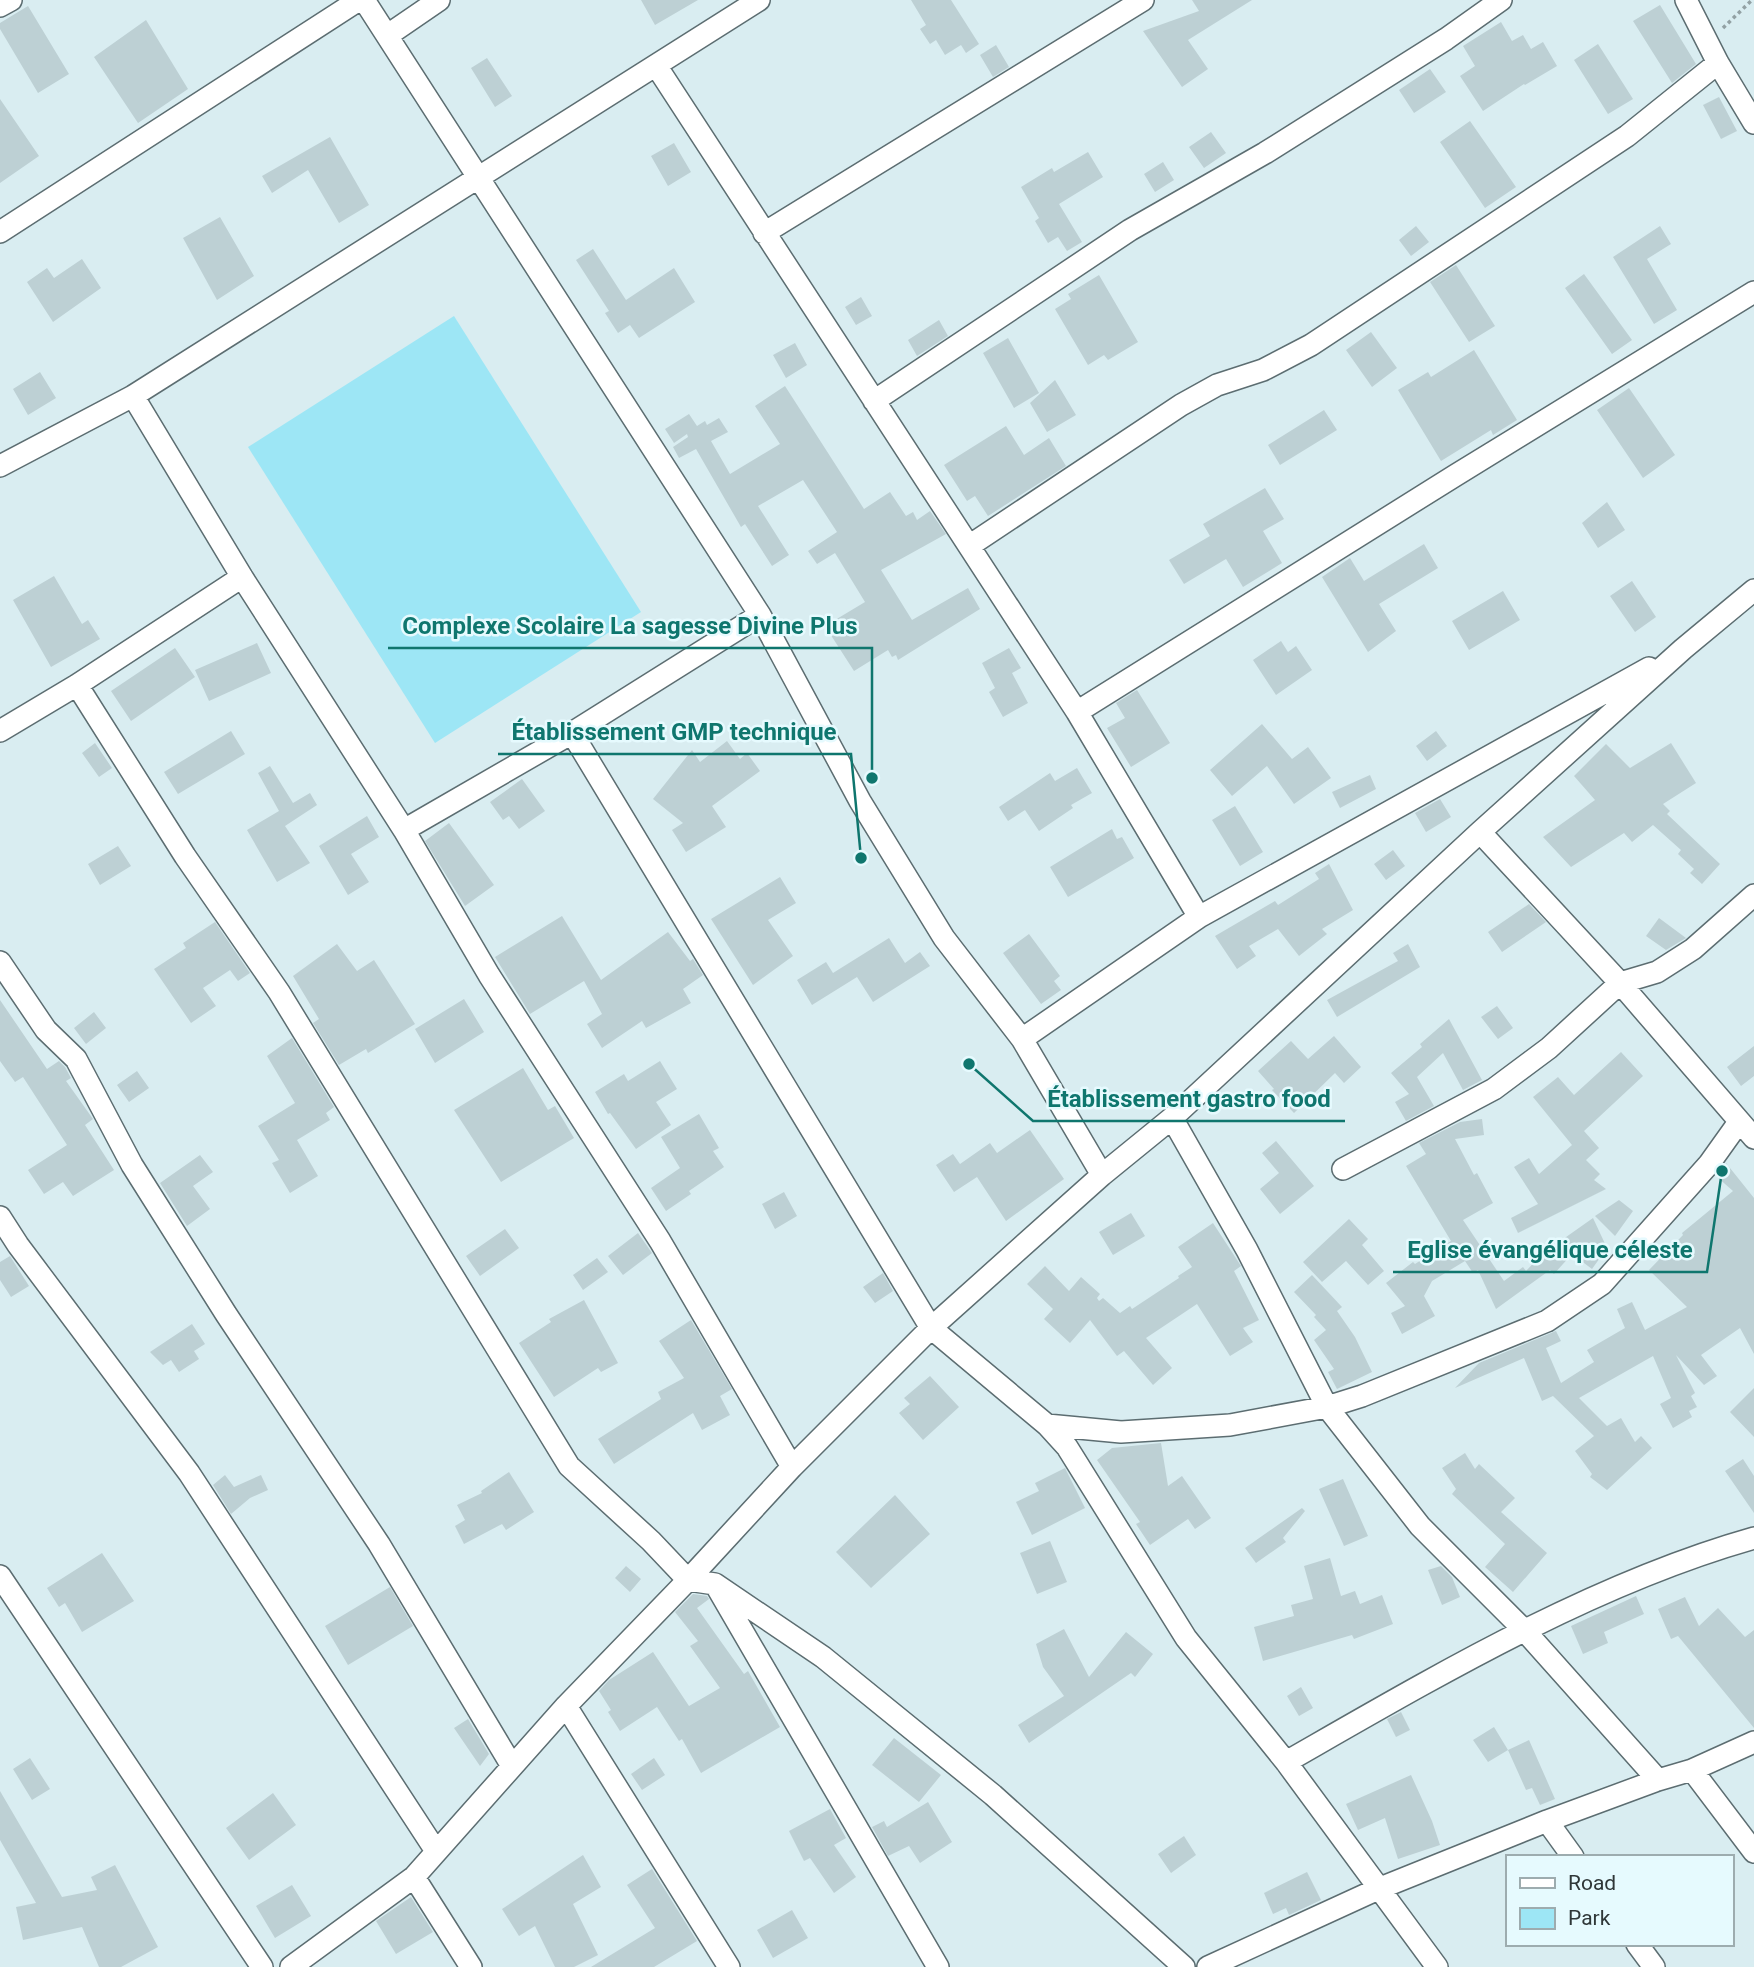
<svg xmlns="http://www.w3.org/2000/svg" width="1754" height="1967" font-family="Roboto,sans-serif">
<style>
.green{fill:#9de6f5}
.building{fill:#bdd0d4}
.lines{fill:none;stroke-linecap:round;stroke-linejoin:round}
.minor-casing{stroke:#5c6d71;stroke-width:24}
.path{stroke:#92a1a4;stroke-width:3.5;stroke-dasharray:3.5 3.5;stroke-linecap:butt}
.minor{stroke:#fff;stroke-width:21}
.leader{fill:none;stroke:#0f766e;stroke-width:2.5}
.callout-dot{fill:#0f766e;stroke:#e6fafe;stroke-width:2.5}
.callout-label{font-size:24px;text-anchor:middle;font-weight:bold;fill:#0f766e;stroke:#e6fafe;stroke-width:5;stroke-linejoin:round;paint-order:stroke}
</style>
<rect width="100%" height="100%" fill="#d9edf1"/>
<path class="green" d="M454,316l187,296 -206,131 -187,-296z"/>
<path class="building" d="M641,0h57l-43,25z
M911,0h40l28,44 -13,9 -5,-8 -16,10 -9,-15 -6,4 -10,-15 6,-4z
M1192,0h60l-64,40 20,29 -26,18 -39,-56 56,-20z
M1660,5l36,59 -24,19 -39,-62z
M28,6l41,68 -31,19 -38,-64v-6z
M146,20l42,69 -50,34 -44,-66z
M1501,22l11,19 11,-6 8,14 12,-7 14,24 -32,19 -1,-1 -41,27 -23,-35 15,-10 -12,-20z
M1598,44l35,55 -25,15 -34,-54z
M996,45l13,22 -16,10 -13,-22z
M487,58l25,38 -17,11 -24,-39z
M1430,69l16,23 -32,21 -15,-23z
M1719,97l18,34 -16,8 -18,-34z
M0,99l39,57 -39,27z
M1470,121l46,66 -31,21 -45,-66z
M1211,132l15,21 -22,15 -15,-21z
M330,137l39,68 -30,18 -31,-53 -36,23 -10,-17z
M674,143l17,29 -23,14 -17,-30z
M1088,152l15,25 -44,27 23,38 -15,9 -9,-14 -10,6 -13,-22 4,-3 -18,-31 31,-19 2,4z
M1163,162l11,18 -19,12 -11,-18z
M220,217l34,59 -37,24 -34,-62z
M1416,226l13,16 -18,14 -12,-16z
M1660,226l11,18 -24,15 30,51 -23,14 -41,-67z
M593,249l33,51 48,-32 21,34 -56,36 -9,-13 -12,8 -13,-20 4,-2 -33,-51z
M82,259l19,29 -48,34 -26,-40 20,-14 7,10z
M1456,265l39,61 -26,16 -39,-60z
M1584,274l48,66 -20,14 -47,-66z
M1099,275l39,67 -30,18 -4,-5 -16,10 -33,-56 16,-10 -3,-5z
M861,297l11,19 -16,9 -11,-18z
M939,320l9,16 -31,20 -9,-16z
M1371,332l26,36 -25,19 -26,-37z
M1008,338l31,55 -25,15 -31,-55z
M795,343l12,22 -21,13 -13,-23z
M1474,350l43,70 -24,15 -2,-5 -50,31 -43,-71 30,-18 3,5z
M40,372l16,26 -28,17 -15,-26z
M1055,380l21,35 -29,17 -17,-29z
M785,386l79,123 26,-17 16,24 7,-4 4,8 13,-9 16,23 -65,36 31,50 56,-32 12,21 -82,51 -2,-5 -4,2 -4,-7 -34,21 -29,-45 40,-24 -30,-49 -18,11 -9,-13 29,-19 -34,-52 -45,26 31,49 -17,11 -27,-42 -4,3 -45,-78 -17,9 -6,-11 15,-10 -1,-3 -13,9 -9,-14 24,-15 8,12 8,-5 2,4 12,-7 9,14 -17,9 19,33 50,-30 -25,-38z
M1629,388l46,67 -32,23 -46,-68z
M1324,410l13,20 -57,35 -12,-20z
M1006,426l18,29 25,-17 17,28 -78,50 -13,-20 -8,5 -23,-36z
M1265,488l19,31 -21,12 19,32 -39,24 -17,-28 -42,25 -15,-24 41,-24 -7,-12z
M1607,502l18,28 -27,18 -16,-25z
M1424,544l14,24 -59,36 17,27 -28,21 -46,-75 28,-19 14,23z
M54,576l28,48 6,-4 12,19 -49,28 -38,-67z
M1632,581l24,36 -21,15 -25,-36z
M1503,591l17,29 -51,30 -17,-29z
M1281,641l7,11 8,-6 16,24 -36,25 -23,-35z
M257,643l14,30 -62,28 -14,-31z
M175,648l20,29 -64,44 -20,-30z
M1009,648l12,20 -9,5 16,30 -25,14 -14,-25 6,-4 -13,-25z
M1137,690l33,53 -39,24 -24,-39 18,-10 -9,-15z
M1262,724l30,35 16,-12 23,31 -37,26 -27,-38 -35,30 -22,-26z
M231,731l14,23 -67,40 -14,-22z
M1436,731l11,15 -20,15 -11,-15z
M727,741l13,18 7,-6 13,18 -48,35 14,21 -40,25 -14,-22 11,-7 -30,-24 39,-49 8,12z
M95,743l17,25 -13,9 -17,-24z
M1671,743l25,40 -33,21 7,7 -3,3 53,50 -18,20 -12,-11 4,-4 -16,-15 3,-4 -28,-25 -21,17 -8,-9 -53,34 -28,-30 52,-37 -21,-24 32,-32 24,24z
M270,766l23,37 17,-10 7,12 -32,21 25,37 -33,19 -30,-52 32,-19 -21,-38z
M1077,768l15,25 -21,12 2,3 -34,23 -14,-21 -17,11 -9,-14 51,-34 5,8z
M1370,775l6,14 -36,19 -8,-16z
M522,779l23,32 -26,18 -10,-13 -6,4 -13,-18z
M1440,799l11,18 -25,15 -11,-19z
M1235,806l28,46 -23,14 -28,-46z
M367,816l12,21 -28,17 18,28 -21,13 -29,-49z
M449,823l45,62 -29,21 -40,-65z
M1112,829l5,10 5,-2 12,21 -66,39 -18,-30z
M118,846l13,20 -31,19 -12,-21z
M1393,850l12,16 -19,14 -12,-16z
M1329,864l24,46 -31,19 5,5 -28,22 -21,-27 -29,17 7,10 -19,13 -22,-33 60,-35 3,4 41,-26 -4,-6z
M780,877l16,26 -28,17 25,36 -40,29 -42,-66z
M1529,904l17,18 -44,30 -14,-20z
M562,916l39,64 67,-48 22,29 3,-2 10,16 -20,14 8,14 -45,25 -4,-7 -40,27 -15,-24 15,-10 -18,-33 -54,33 -35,-57z
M1659,918l27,20 -20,12 -20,-14z
M215,922l35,51 -12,8 -8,-11 -27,18 13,18 -25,17 -37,-54 32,-21 -3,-5z
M1029,934l31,42 -6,5 7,9 -20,14 -38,-51z
M889,938l16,25 15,-11 10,14 -57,36 -16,-25 -45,28 -15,-25 29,-18 7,11z
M337,944l20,27 17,-11 41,64 -47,29 -2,-4 -27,16 -26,-42 6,-4 -26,-43z
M1408,944l12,23 -83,50 -10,-17 71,-39 -5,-8z
M464,999l20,33 -49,31 -20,-34z
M0,1000l47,69 12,-8 6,6 6,11 -5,3 27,38 -8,6 29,45 -41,26 -10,-14 -19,12 -16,-24 39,-25 -44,-68 -8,5 -15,-21z
M1497,1006l16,22 -15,11 -17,-22z
M94,1012l12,16 -20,16 -12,-16z
M1449,1019l33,61 -19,10 -20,-37 -26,24 17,29 -28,15 -11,-19 14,-8 -18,-21 31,-26 -2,-3z
M1334,1036l27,31 -17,16 -9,-10 -41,40 -22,-23 2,-1 -16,-18 33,-30 17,18z
M292,1038l42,69 -8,6 4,7 -33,20 21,36 -28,17 -18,-30 7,-3 -21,-34 37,-23 -28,-47z
M1754,1046v30l-13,10 -14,-19z
M1621,1052l22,24 -59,55 15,17 -13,12 14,14 -6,6 12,9 -88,44 -7,-15 27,-14 -24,-37 15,-9 10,16 33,-29 -39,-48 25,-20 16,18z
M660,1061l17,28 -21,13 15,23 -35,24 -26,-36 -2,1 -13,-22 29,-18 4,7z
M523,1068l25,42 7,-4 19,32 -73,44 -47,-72z
M137,1071l12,17 -20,14 -12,-17z
M699,1114l20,34 -6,3 11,16 -35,24 2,3 -25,17 -15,-23 29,-20 -19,-31z
M1482,1119l2,16 -29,4 19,36 3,-2 16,30 -30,17 41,61 19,-14 3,4 16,-17 51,-36 14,30 -15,21 -20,-15 -18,20 -4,-4 -54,39 -18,-39 -5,3 -8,-12 -33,20 -8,15 11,20 -33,18 -11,-21 14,-7 -19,-23 27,-21 2,2 36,-23 -45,-75 20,-12 -7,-11 41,-21z
M1030,1130l34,49 -58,42 -29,-44 -23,15 -18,-27 17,-11 7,10 30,-21 7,10z
M1276,1141l38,45 -34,28 -20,-25 19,-16 -17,-20z
M200,1155l13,17 -20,14 17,23 -23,17 -27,-43z
M1726,1163l28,35v156l-14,-26 -39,27 16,21 -13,9 -28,-30 19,38 -4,3 6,11 -8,4 3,6 -19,11 -13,-24 11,-6 -18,-42 -74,42 28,28 14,-8 14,24 6,-6 11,12 -45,42 -17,-13 2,-3 -17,-23 19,-15 -41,-40 -11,5 -18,-43 -69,30 24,-25 77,-32 5,10 -15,7 15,35 33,-21 -7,-12 38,-22 -8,-19 15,-7 13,28 42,-23 -38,-37 34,-35 -1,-2 51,-42 -17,-15z
M784,1192l13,24 -22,13 -13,-25z
M1619,1200l14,11 -18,25 -20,-20z
M1131,1213l14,23 -32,19 -14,-23z
M1349,1219l19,20 -6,6 22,26 -16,14 -22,-24 -24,21 -19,-20z
M1213,1223l28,43 -7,5 25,49 -16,8 10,14 -23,14 -33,-52 -51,34 26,30 -19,17 -29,-34 -7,5 -27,-36 -20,23 -26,-24 9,-10 -26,-25 18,-18 24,25 12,-14 19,17 -3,4 2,3 4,-3 17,15 10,-7 2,3 47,-31 -1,-2 14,-9 -14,-20z
M505,1229l14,19 -39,28 -14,-20z
M638,1233l14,20 -29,22 -15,-19z
M10,1256l19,30 -18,11 -11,-17v-18z
M597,1258l11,14 -25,18 -10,-15z
M883,1273l10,18 -18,12 -12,-16z
M1312,1275l30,32 -5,4 18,26 17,35 -35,17 -9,-17 6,-3 -20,-29 12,-10 -12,-13 2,-2 -22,-23z
M584,1300l34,63 -17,9 -3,-4 -44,29 -35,-54 32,-21 -2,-3z
M691,1320l41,69 -12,7 10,19 -28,15 -9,-17 -79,51 -16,-25 63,-40 -3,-7 26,-14 -25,-37z
M192,1324l13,20 -11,7 5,8 -20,13 -8,-12 -8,5 -13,-13z
M930,1376l29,31 -36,33 -24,-27 11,-9 -6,-6z
M1754,1388v49l-24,-25z
M1161,1443l7,43 14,-10 29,42 -16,11 -7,-10 -38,26 -14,-21 4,-2 -43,-62 15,-12z
M1465,1453l10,16 4,-5 36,34 -14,14 46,41 -34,39 -28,-25 20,-23 -53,-50 4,-5 -14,-21z
M1743,1459l11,17v37l-29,-42z
M1065,1468l20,40 -53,27 -16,-33 23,-11 -4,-8z
M509,1472l25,40 -28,18 -4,-6 -38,20 -9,-18 10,-6 -8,-15 25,-12 -1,-2z
M225,1475l9,12 27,-12 7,15 -18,8 -19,16 -18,-29z
M1343,1479l25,57 -24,10 -25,-57z
M895,1495l35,39 -59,54 -35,-36z
M1302,1508l3,3 -22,27 3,4 -30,21 -11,-15z
M1050,1541l17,41 -30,12 -17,-41z
M102,1553l32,48 -52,31 -17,-29 -6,4 -12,-19z
M1330,1558l11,38 14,-5 5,13 22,-9 11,29 -39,15 -2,-4 -89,26 -9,-34 40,-11 -3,-11 22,-6 -9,-33z
M626,1566l15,13 -11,13 -15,-14z
M1441,1566l11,11 8,20 -18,8 -14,-35z
M390,1587l23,39 -65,39 -23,-39z
M693,1594l14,2 2,3 -12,9 47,66 4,-3 32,56 -79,46 -19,-34 -3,2 -22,-34 -37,24 -12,-19 3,-2 -12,-19 10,-11 44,-28 36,54 31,-18 -30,-42 8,-5 -23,-29z
M1636,1596l8,18 -40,18 4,11 -25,11 -12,-28z
M1685,1597l14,29 19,-18 27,29 9,-7v98l-76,-92 -7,3 -13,-30z
M1064,1629l25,48 37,-45 27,22 -18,23 -4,-4 -102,70 -11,-18 46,-29 -21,-29 -7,-23z
M1301,1687l12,21 -14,8 -12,-20z
M1401,1712l9,18 -14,7 -9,-18z
M468,1719l21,35 -9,12 -26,-38z
M1494,1727l14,23 -20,12 -15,-22z
M894,1738l47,37 -22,27 -47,-37z
M1529,1740l26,59 -15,6 -8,-17 -6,2 -18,-40z
M30,1758l20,31 -18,11 -19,-31z
M654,1758l11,17 -23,15 -11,-16z
M1411,1775l21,46 8,24 -42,14 -13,-41 -27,12 -12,-26z
M0,1791l62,106 35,-7 -6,-13 24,-12 43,82 -37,20h-22l-17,-40 -59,13 -7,-33 20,-4 -36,-63z
M273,1793l23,32 -47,35 -23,-32z
M928,1802l24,40 -32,21 -11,-17 -21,10 -16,-29 12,-6 3,6z
M830,1809l16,29 -12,7 22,32 -22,16 -24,-35 -6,3 -15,-30z
M1184,1836l12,19 -25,18 -13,-19z
M583,1855l18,32 -28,17 25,51 -24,12h-19l-20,-41 -16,10 -17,-27z
M652,1869l45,72 -43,26h-63l64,-39 -28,-43z
M1307,1872l14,28 -32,15 -3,-7 -13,6 -9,-21z
M292,1885l19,31 -36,22 -19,-32z
M411,1897l22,35 -37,22 -20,-33z
M792,1910l16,28 -35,20 -16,-28z"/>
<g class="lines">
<defs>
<path id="minor" d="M364,0l396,615 100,186 84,137 78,101 80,136
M1686,0l32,63 36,60
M0,6l11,-6
M388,35l51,-35
M657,67l420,645 122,205
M0,232l359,-232
M764,233l379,-233
M133,396l109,181 162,253 85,145 171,266 132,226
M874,401l256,-171 135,-77 181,-114 55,-39
M0,466l133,-70 626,-396
M969,546l212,-141 36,-20 46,-15 48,-25 316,-209 91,-73
M77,685l108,171 94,136 290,474 82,75 37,39 27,4 108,73 170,138 191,172
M1077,712l379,-237 298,-183
M0,731l77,-46 165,-108
M572,733l359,595 116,97 20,22 119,191 100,124 151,205
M404,830l168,-97 188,-118
M1480,832l140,151 134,155
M0,962l46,68 30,29 56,106 94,149 153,230 133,222
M1022,1039l177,-122 450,-249
M1172,1118l75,132 80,157 93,119 105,105 133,149
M1343,1169l151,-80 55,-41 71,-65 37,-11 36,-23 61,-54
M0,1217l18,28 171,228 247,378
M1047,1425l74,7 109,-7 97,-18 35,-11 185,-75 55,-37 107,-120 30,-42
M0,1576l262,391
M718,1589l220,378
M566,1706l163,261
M1286,1762c147,-84 305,-178 468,-224
M1692,1770l62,82
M1547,1821l26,36
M414,1877l57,90
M1637,1944l17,23
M291,1967l123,-90 152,-171 122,-126 104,-113 139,-139 171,-153 70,-57 308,-286 203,-183 71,-59
M1208,1967l170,-78 169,-68 111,-41 34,-10 62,-28"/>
</defs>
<use href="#minor" class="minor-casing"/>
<path class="path" d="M1723,28l29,-28"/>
<use href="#minor" class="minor"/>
</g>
<path class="leader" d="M872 778L872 648H388M861 858L851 754H498M969 1064L1033 1121H1345M1722 1171L1707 1272H1393"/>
<g class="callout-dot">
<circle cx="872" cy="778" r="7"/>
<circle cx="861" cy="858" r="7"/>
<circle cx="969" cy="1064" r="7"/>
<circle cx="1722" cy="1171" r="7"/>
</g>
<g class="callout-label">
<text x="630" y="634">Complexe Scolaire La sagesse Divine Plus</text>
<text x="674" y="740">Établissement GMP technique</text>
<text x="1189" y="1107">Établissement gastro food</text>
<text x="1550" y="1258">Eglise évangélique céleste</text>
</g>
<rect x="1506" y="1855" width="228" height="91" fill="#e6fafe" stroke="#9dacaf" stroke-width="2"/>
<rect x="1520" y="1878" width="35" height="10" fill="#ffffff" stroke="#9dacaf" stroke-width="2"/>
<text x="1568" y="1890" font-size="21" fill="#2f3738">Road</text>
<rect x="1520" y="1908" width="35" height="21" fill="#9de6f5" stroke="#9dacaf" stroke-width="2"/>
<text x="1568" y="1925" font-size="21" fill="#2f3738">Park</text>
</svg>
